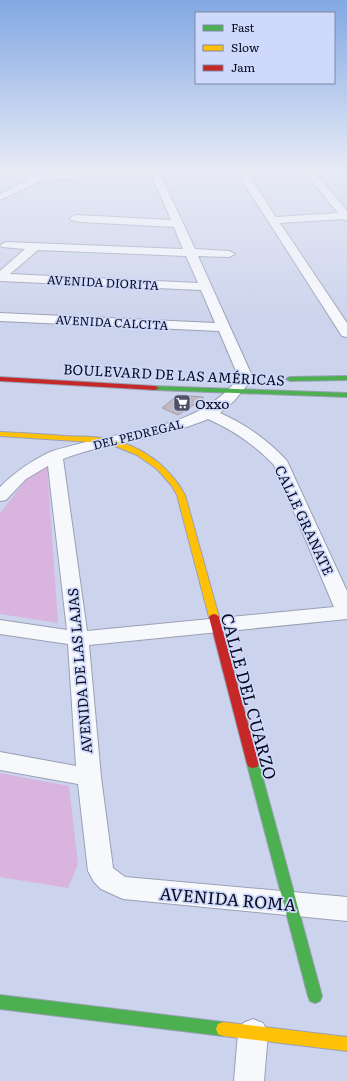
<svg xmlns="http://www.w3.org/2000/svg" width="347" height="1081" font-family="Literata,serif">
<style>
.green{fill:#d8b4df}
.building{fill:#c1b8c1;stroke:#a69ea6}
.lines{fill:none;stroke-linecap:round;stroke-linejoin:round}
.street-casing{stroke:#9aa0b5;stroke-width:2}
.fast-casing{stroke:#9aa0b5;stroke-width:2}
.slow-casing{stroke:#9aa0b5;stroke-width:2}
.jam-casing{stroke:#9aa0b5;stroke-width:2}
.street{fill:#f7f8fc;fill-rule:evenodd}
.fast{fill:#4caf50;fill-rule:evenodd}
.slow{fill:#ffc107;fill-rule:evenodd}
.jam{fill:#c62828;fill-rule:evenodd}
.labels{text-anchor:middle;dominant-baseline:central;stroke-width:3.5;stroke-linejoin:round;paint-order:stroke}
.far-street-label{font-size:12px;fill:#080b1e;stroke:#cfd9fb}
.street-label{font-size:14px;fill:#080b1e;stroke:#cfd9fb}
.poi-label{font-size:14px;fill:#080b1e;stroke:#cfd9fb;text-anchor:start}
.near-street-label{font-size:17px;fill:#080b1e;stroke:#cfd9fb}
</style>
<rect width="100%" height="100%" fill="#ccd3ec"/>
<path class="green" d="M47,463l11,160 -58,-9v-101l36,-45z
M0,773l69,13 9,78 -10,24 -68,-11z"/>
<path class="building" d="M178,395l25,2v2l-25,16 -16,-7z"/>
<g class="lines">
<defs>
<path id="street" d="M0,171h13l23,5 10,-5h11l-4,4 66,-4h51l-2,2 -8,1 35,75 34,2 6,3 -6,3 -31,-1 55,122 -19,23 -14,12c25,11 48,27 67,48l60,130v28l-258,26 12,132 12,91 12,9 222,20v24l-224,-22 -22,-10 -7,-7 -6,-11 -10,-87 -78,-14v-18l76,14 -8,-122 -68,-10v-14l67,10 -19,-164 -22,13 -20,21 -6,1v-14c15,-15 31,-26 50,-35 10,-4 22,-6 32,-9 58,-15 116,-15 157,-65l-20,-47 -219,-10v-8l215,10 -14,-33 -201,-9v-10l25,-22 -23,-2 -2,-2 6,-3 177,7 -9,-22 -93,-5 -10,-2 -1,-2 5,-3 96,5 -19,-44 1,-1 -111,5 -42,20v-6l28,-14 -28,-6zM38,250l148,6 12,27 -188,-9zM208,419c25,11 47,26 66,46l60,142 -247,24 -24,-172c47,-18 98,-20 145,-40z
M236,171h10l30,46 62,-4 -34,-42h10l33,40v10l-4,-2 -63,4 67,100v14l-5,-1 -2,-3z
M253,1019l10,4 5,10 -4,48h-30l4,-48 5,-10z"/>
<path id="fast" d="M347,376v4l-57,1 -4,-2 4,-2z
M152,386l195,7v4l-192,-7 -4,-2z
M253,760l4,1 2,3 63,232 -2,5 -5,2 -5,-2 -2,-5 -61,-232 2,-3z
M0,995l223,27 5,2 2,5 -2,5 -5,2 -223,-27z"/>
<path id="slow" d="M0,432c22,1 43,2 65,4 14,1 29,0 43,3 33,6 61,27 77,56l34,122 -2,2h-6l-2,-2 -32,-122 -5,-9 -15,-17 -20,-14 -22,-9 -9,-3 -106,-7z
M223,1022l124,15v14l-124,-15 -5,-2 -2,-5 2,-5z"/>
<path id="jam" d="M0,377l155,9 4,2 -4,2 -155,-9z
M214,614l3,1 2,2 40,147 -2,3 -4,1 -4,-1 -2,-3 -38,-147 2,-2z"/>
</defs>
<use href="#street" class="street-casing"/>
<use href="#fast" class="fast-casing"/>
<use href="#slow" class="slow-casing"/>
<use href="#jam" class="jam-casing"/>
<use href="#street" class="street"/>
<use href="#fast" class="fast"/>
<use href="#slow" class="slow"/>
<use href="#jam" class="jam"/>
</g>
<linearGradient id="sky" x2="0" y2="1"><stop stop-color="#82a8e3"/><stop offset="0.53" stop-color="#e8ebf6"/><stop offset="1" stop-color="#e8ebf6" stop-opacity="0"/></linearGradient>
<rect width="347" height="322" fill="url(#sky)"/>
<defs>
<symbol id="supermarket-square" viewBox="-11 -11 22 22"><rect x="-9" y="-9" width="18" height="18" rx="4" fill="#4d5166" stroke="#cfd9fb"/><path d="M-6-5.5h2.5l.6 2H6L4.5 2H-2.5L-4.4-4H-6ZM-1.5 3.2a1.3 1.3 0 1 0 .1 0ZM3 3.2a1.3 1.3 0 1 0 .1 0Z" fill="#fff"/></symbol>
</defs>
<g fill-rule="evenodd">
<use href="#supermarket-square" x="172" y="393" width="20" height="20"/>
</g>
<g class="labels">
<g class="far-street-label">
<text transform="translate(103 282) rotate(3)">AVENIDA DIORITA</text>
<text transform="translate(112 322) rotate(3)">AVENIDA CALCITA</text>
<text transform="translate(138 434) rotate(-14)">DEL PEDREGAL</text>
</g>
<g class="street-label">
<text transform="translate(174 374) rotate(3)">BOULEVARD DE LAS AMÉRICAS</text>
<text transform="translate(305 520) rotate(65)">CALLE GRANATE</text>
<text transform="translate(79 671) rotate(-95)">AVENIDA DE LAS LAJAS</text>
</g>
<g class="poi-label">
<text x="195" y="403">Oxxo</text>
</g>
<g class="near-street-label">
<text transform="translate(250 696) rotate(75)">CALLE DEL CUARZO</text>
<text transform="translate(228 898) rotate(5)">AVENIDA ROMA</text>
</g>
</g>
<rect x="195" y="12" width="140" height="72" fill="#cfd9fb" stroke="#7f87a3"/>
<rect x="203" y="25" width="20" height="6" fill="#4caf50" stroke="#7f87a3"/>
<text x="231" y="32" font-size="12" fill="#080b1e">Fast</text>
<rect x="203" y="45" width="20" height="6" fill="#ffc107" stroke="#7f87a3"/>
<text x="231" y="52" font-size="12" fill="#080b1e">Slow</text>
<rect x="203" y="65" width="20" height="6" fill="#c62828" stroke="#7f87a3"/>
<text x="231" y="72" font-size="12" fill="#080b1e">Jam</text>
</svg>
